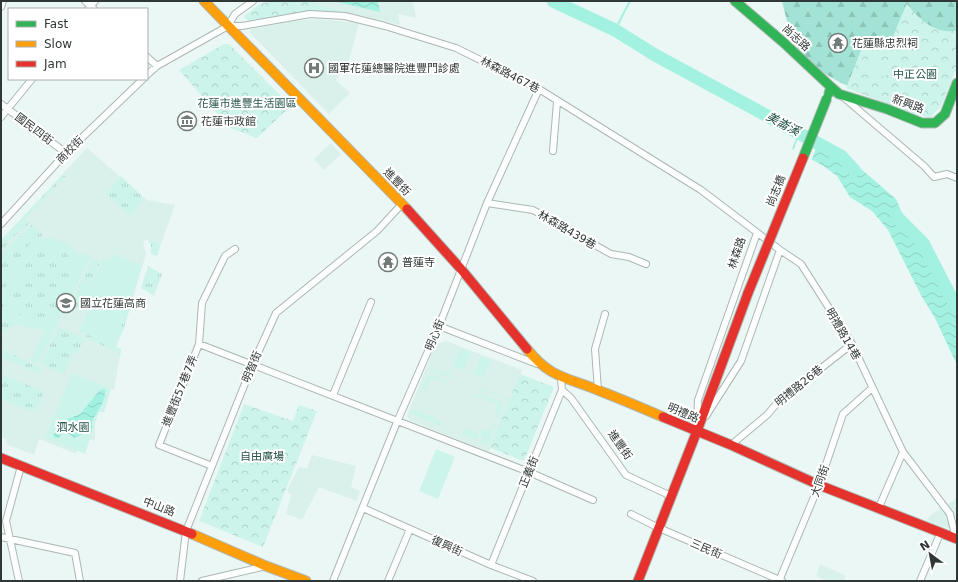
<svg xmlns="http://www.w3.org/2000/svg" width="958" height="582" font-family="'DejaVu Sans','Noto Sans TC',sans-serif">
<style>
.built{fill:#daf1eb}
.grass{fill:url(#grass-tufts)}
.forest{fill:url(#forest-firs)}
.park{fill:url(#park-crowns)}
.garden{fill:#cdf4eb;fill-rule:evenodd}
.water{fill:url(#water-waves)}
.pier{fill:#ebf7f4}
.lines{fill:none;stroke-linecap:round;stroke-linejoin:round}
.stream{stroke:#a3f2e1;stroke-width:2}
.river{stroke:#a3f2e1;stroke-width:13}
.street-casing{stroke:#adb7b4;stroke-width:8}
.fast-casing{stroke:#adb7b4;stroke-width:11}
.slow-casing{stroke:#adb7b4;stroke-width:11}
.jam-casing{stroke:#adb7b4;stroke-width:11}
.street{stroke:#fcfefd;stroke-width:6}
.fast{stroke:#30b455;stroke-width:9}
.slow{stroke:#ff9f0a;stroke-width:9}
.jam{stroke:#e5322d;stroke-width:9}
.fast-bridge-casing{stroke:#adb7b4;stroke-width:11;stroke-linecap:butt}
.jam-bridge-casing{stroke:#adb7b4;stroke-width:11;stroke-linecap:butt}
.fast-bridge{stroke:#30b455;stroke-width:9}
.jam-bridge{stroke:#e5322d;stroke-width:9}
.labels{text-anchor:middle;dominant-baseline:central;stroke-width:4;stroke-linejoin:round;paint-order:stroke}
.street-label{font-size:11px;fill:#2f3836;stroke:#fff}
.poi-label{font-size:11px;fill:#2f3836;stroke:#fff;text-anchor:start}
.park-label{font-size:11px;fill:#26554c;stroke:#fff}
.water-label{font-size:12px;font-style:italic;fill:#17473e;stroke:#fff}
</style>
<defs>
<pattern id="grass-tufts" width="24" height="20" patternUnits="userSpaceOnUse"><rect width="24" height="20" fill="#cdf4eb"/><path d="M3 7l-1-3M5 7V3M7 7l1-3M15 17l-1-3M17 17v-4M19 17l1-3" fill="none" stroke="#b0d2ca"/></pattern>
<pattern id="forest-firs" width="22" height="20" patternUnits="userSpaceOnUse"><rect width="22" height="20" fill="#a3e3d6"/><path d="M5 1l3.5 6h-7zM16 11l3.5 6h-7z" fill="#8dc4b8"/></pattern>
<pattern id="park-crowns" width="20" height="18" patternUnits="userSpaceOnUse"><rect width="20" height="18" fill="#cdf4eb"/><path d="M2 6a3 3 0 1 1 6 0M12 15a3 3 0 1 1 6 0" fill="none" stroke="#b0d2ca"/></pattern>
<pattern id="water-waves" width="16" height="10" patternUnits="userSpaceOnUse"><rect width="16" height="10" fill="#a3f2e1"/><path d="M0 5q4-4 8 0t8 0" fill="none" stroke="#8dd0c2"/></pattern>
</defs>
<rect width="100%" height="100%" fill="#ebf7f4"/>
<path class="built" d="M315,1h98l3,17 -18,-4 2,11 -82,-20z
M319,19l40,4 -11,40 -12,17 14,13 -21,21 -79,-81 1,-4 43,-8z
M331,143l10,11 -17,16 -10,-11z
M87,148l60,52 28,5 -14,39 -14,-5 -4,3 3,12 -22,74 -8,19 5,2 -7,41 -25,-5v20l6,21v14l-14,-2 -5,16 -37,-15 -5,16 -28,-11 1,-4 -6,-3v-197z
M446,341l76,29 -33,82 -80,-32 -2,-5 29,-71z
M312,455l44,11 -5,21 9,4 -3,10 -38,-14 -17,33 -16,-6 5,-18 -4,-6 12,-23 8,1z
M957,497v33l-20,-5 -11,-5 6,-6 15,-9z
M820,564l26,12 -2,5h-16l-12,-5z"/>
<path class="grass" d="M62,176h4l-40,42 4,5 -23,19 1,2 -7,8v-12z
M121,176l23,22 -13,18 -25,-22z
M32,225l11,10 -17,14 -22,44 -1,4 2,14 15,14 -11,3 -8,6v-78l15,-17z
M147,239l14,5 -4,12 -6,-2v-9z
M41,246c16,-2 36,9 32,27l-20,41c-11,15 -39,5 -42,-12 -1,-8 17,-44 23,-51 2,-2 4,-3 7,-5z
M93,258l7,4 -20,46 -9,-4z
M148,266l14,8 -8,22 -13,-8z
M135,278l3,1 -14,49 -10,-5z
M59,327l25,11 -7,16 -3,-1 -10,22 -24,-11z
M87,334l34,15 -1,9 -3,-1 1,-5 -33,-14z
M1,349l41,20 -2,5 -39,-17z
M1,374l43,18 -6,15h-2l-2,5 -33,-13z"/>
<path class="forest" d="M782,1h175v57l-40,54c-38,-15 -90,-27 -116,-59 -7,-8 -17,-41 -19,-52z"/>
<path class="park" d="M272,1h43l3,4 36,9c-38,-3 -68,0 -105,8l-5,-6 16,-12z
M907,3c9,15 31,33 50,27v37l-16,39 -10,11 -14,-2 -71,-27 20,-50 22,10z
M224,44h5l62,62 -34,32 -27,-10 -51,-58z
M520,374l34,13 -30,74 -34,-13z
M244,404l49,17 6,-16 18,6 -54,136 -64,-26z"/>
<path class="garden" d="M870,55l21,9 -6,13 -21,-9z
M39,238c17,-2 33,5 41,20l3,-6 8,4 -53,108 -8,-4 15,-31c-18,1 -44,-8 -42,-31 1,-9 8,-20 12,-28 7,-13 10,-26 24,-32zM41,246c16,-2 36,9 32,27l-21,41c-10,15 -38,5 -41,-12 -1,-8 17,-44 23,-51 2,-2 4,-3 7,-5z
M114,254l28,12 -4,13 -3,-1 -21,45 10,5 -8,19 -37,-16 9,-20 -8,-3 23,-50 4,3z
M460,349l11,3 -7,18 -9,-4 -5,12 -20,-9 3,-8 -1,7 18,6z
M481,356l10,4 -11,27 30,13 -1,1 -31,-12 5,-12 -9,-3z
M72,373l39,16 -7,23h-5l-14,42 -40,-16z
M431,375l13,5 3,4 -15,-6 -7,13 -3,-2 5,-12z
M480,394l21,8 2,5 -5,12 -4,-2 4,-13 -23,-9z
M414,409l22,9 -1,2 7,2 -1,4 -30,-12z
M493,424l2,1 -7,20 -8,-3 2,-4 -3,-8 8,1 1,-3 3,2z
M465,428l13,5 -1,7 -16,-6z
M436,449l19,8 -17,42 -19,-8z"/>
<path class="water" d="M333,1h45l2,11z
M799,131l61,37 36,31 17,39 44,70v57l-22,-47 -13,-21 -34,-67 -16,-19 -22,-14 -13,-21 -15,-11 -30,-16z
M105,389c1,12 -6,20 -12,30 -1,4 -1,10 -2,14l-5,-1 -12,6 -3,-3 -7,-2 -6,5h-3l-2,-3 14,-16 13,-5 20,-24z"/>
<path class="pier" d="M801,130l18,11 -8,20 -18,-10z"/>
<g class="lines">
<path class="stream" d="M615,30l15,-29"/>
<path class="river" d="M553,1l62,29 40,25 186,101 13,14
M897,217l26,26 34,66"/>
<defs>
<path id="street" d="M85,1l9,8
M1,7l2,-6
M88,9l7,-8
M228,26h14l68,-12 35,2 40,10 71,22 83,41 162,101 79,60 -39,111 -35,55
M147,57l10,9
M147,75l10,-9 71,-40 7,-12 18,-13
M842,96l82,70 10,11 13,-3 10,4
M1,104l65,49
M1,117l31,-38
M553,151l4,-49
M487,203l46,7 78,44 18,3 17,7
M1,224l65,-71 77,-74
M780,250l21,14 51,80 51,108 47,62 6,25
M439,326l98,38
M199,344l330,128 64,28
M562,390l9,8 55,77 45,21
M598,390l-3,-41 10,-35
M333,395l38,-93
M697,424l1,-24 59,-167
M731,445l36,-30 11,-13 74,-58
M212,466l-53,-21 40,-101 3,-41 23,-47 10,-7
M879,507l24,-55
M363,508l128,57 42,16
M631,514l28,14 123,53
M1,537l74,16 5,28
M491,565l71,-175 -1,-12
M19,581l-13,-60 15,-55
M180,581l6,-50 66,-165 24,-53 101,-82 25,-27
M202,581l64,-15
M333,581l64,-159 42,-96 48,-123 52,-114
M388,581l22,-52
M779,581l40,-96 24,-71 28,-25
M920,581l20,-47"/>
<path id="fast" d="M735,1l48,41 48,45 -2,6
M831,87l8,7 48,15 35,14h13l10,-9 12,-31"/>
<path id="slow" d="M204,1l203,208
M527,349c24,30 40,28 73,42 21,8 42,17 63,26
M192,534l74,32 40,15"/>
<path id="jam" d="M407,209l54,60 66,80
M663,417l68,28 88,40 138,54
M1,458l191,76
M638,581l59,-150 51,-138"/>
</defs>
<use href="#street" class="street-casing"/>
<use href="#fast" class="fast-casing"/>
<use href="#slow" class="slow-casing"/>
<use href="#jam" class="jam-casing"/>
<use href="#street" class="street"/>
<use href="#fast" class="fast"/>
<use href="#slow" class="slow"/>
<use href="#jam" class="jam"/>
<defs>
<path id="fast-bridge" d="M803,158l24,-60"/>
<path id="jam-bridge" d="M748,293l55,-135"/>
</defs>
<use href="#fast-bridge" class="fast-bridge-casing"/>
<use href="#jam-bridge" class="jam-bridge-casing"/>
<use href="#fast-bridge" class="fast-bridge"/>
<use href="#jam-bridge" class="jam-bridge"/>
</g>
<defs>
<symbol id="temple-ring" viewBox="-11 -11 22 22"><circle r="9.5" fill="#fff" stroke="#717b78" stroke-width="1.5"/><path d="M0-6L5-2H3V0L6.5 2.5H4V6H1.5V3h-3V6H-4V2.5H-6.5L-3 0V-2H-5Z" fill="#717b78"/></symbol>
<symbol id="hospital-ring" viewBox="-11 -11 22 22"><circle r="9.5" fill="#fff" stroke="#717b78" stroke-width="1.5"/><path d="M-5-5h3v3.5h4V-5h3V5h-3V1.5h-4V5h-3Z" fill="#717b78"/></symbol>
<symbol id="museum-ring" viewBox="-11 -11 22 22"><circle r="9.5" fill="#fff" stroke="#717b78" stroke-width="1.5"/><path d="M0-6L6-3V-2H-6V-3ZM-5-1h2V3h-2ZM-1-1h2V3h-2ZM3-1h2V3H3ZM-6 4H6V6H-6Z" fill="#717b78"/></symbol>
<symbol id="school-ring" viewBox="-11 -11 22 22"><circle r="9.5" fill="#fff" stroke="#717b78" stroke-width="1.5"/><path d="M0-5L7-2L0 1L-7-2ZM-4 1L0 2.5L4 1V4Q0 6-4 4Z" fill="#717b78"/></symbol>
</defs>
<g fill-rule="evenodd">
<use href="#temple-ring" x="827" y="32" width="22" height="22"/>
<use href="#hospital-ring" x="303" y="57" width="22" height="22"/>
<use href="#museum-ring" x="176" y="110" width="22" height="22"/>
<use href="#temple-ring" x="377" y="251" width="22" height="22"/>
<use href="#school-ring" x="55" y="292" width="22" height="22"/>
</g>
<g class="labels">
<g class="street-label">
<text transform="translate(796 38) rotate(42)">尚志路</text>
<text transform="translate(510 75) rotate(27)">林森路467巷</text>
<text transform="translate(908 104) rotate(20)">新興路</text>
<text transform="translate(34 129) rotate(37)">國民四街</text>
<text transform="translate(70 150) rotate(-45)">商校街</text>
<text transform="translate(397 182) rotate(46)">進豐街</text>
<text transform="translate(776 191) rotate(-68)">尚志橋</text>
<text transform="translate(567 230) rotate(30)">林森路439巷</text>
<text transform="translate(737 253) rotate(-71)">林森路</text>
<text transform="translate(843 334) rotate(60)">明禮路14巷</text>
<text transform="translate(435 335) rotate(-68)">明心街</text>
<text transform="translate(252 367) rotate(-67)">明智街</text>
<text transform="translate(799 386) rotate(-39)">明禮路26巷</text>
<text transform="translate(180 391) rotate(-68)">進豐街57巷7弄</text>
<text transform="translate(683 413) rotate(23)">明禮路</text>
<text transform="translate(620 445) rotate(55)">進豐街</text>
<text transform="translate(529 472) rotate(-68)">正義街</text>
<text transform="translate(820 481) rotate(-70)">大同街</text>
<text transform="translate(159 507) rotate(21)">中山路</text>
<text transform="translate(447 546) rotate(24)">復興街</text>
<text transform="translate(706 549) rotate(23)">三民街</text>
</g>
<g class="poi-label">
<text x="852" y="43">花蓮縣忠烈祠</text>
<text x="328" y="68">國軍花蓮總醫院進豐門診處</text>
<text x="201" y="121">花蓮市政館</text>
<text x="402" y="262">普蓮寺</text>
<text x="80" y="303">國立花蓮高商</text>
</g>
<g class="park-label">
<text x="915" y="74">中正公園</text>
<text x="247" y="103">花蓮市進豐生活園區</text>
<text x="73" y="427">泗水園</text>
<text x="262" y="456">自由廣場</text>
</g>
<g class="water-label">
<text transform="translate(783 124) rotate(28)">美崙溪</text>
</g>
</g>
<rect width="958" height="582" fill="none" stroke="#2f3836" stroke-width="4"/>
<rect x="8" y="8" width="140" height="72" fill="#ffffff" stroke="#acafaf"/>
<rect x="16" y="21" width="20" height="6" fill="#30b455" stroke="#acafaf"/>
<text x="44" y="28" font-size="12" fill="#2f3836">Fast</text>
<rect x="16" y="41" width="20" height="6" fill="#ff9f0a" stroke="#acafaf"/>
<text x="44" y="48" font-size="12" fill="#2f3836">Slow</text>
<rect x="16" y="61" width="20" height="6" fill="#e5322d" stroke="#acafaf"/>
<text x="44" y="68" font-size="12" fill="#2f3836">Jam</text>
<g transform="translate(930 554) rotate(328)" stroke="#ffffff" stroke-width="3" paint-order="stroke">
<path d="M0-3L7 15L0 10L-7 15Z" fill="#2f3836"/>
<text y="-6" font-size="11" font-weight="bold" text-anchor="middle" fill="#2f3836">N</text>
</g>
</svg>
